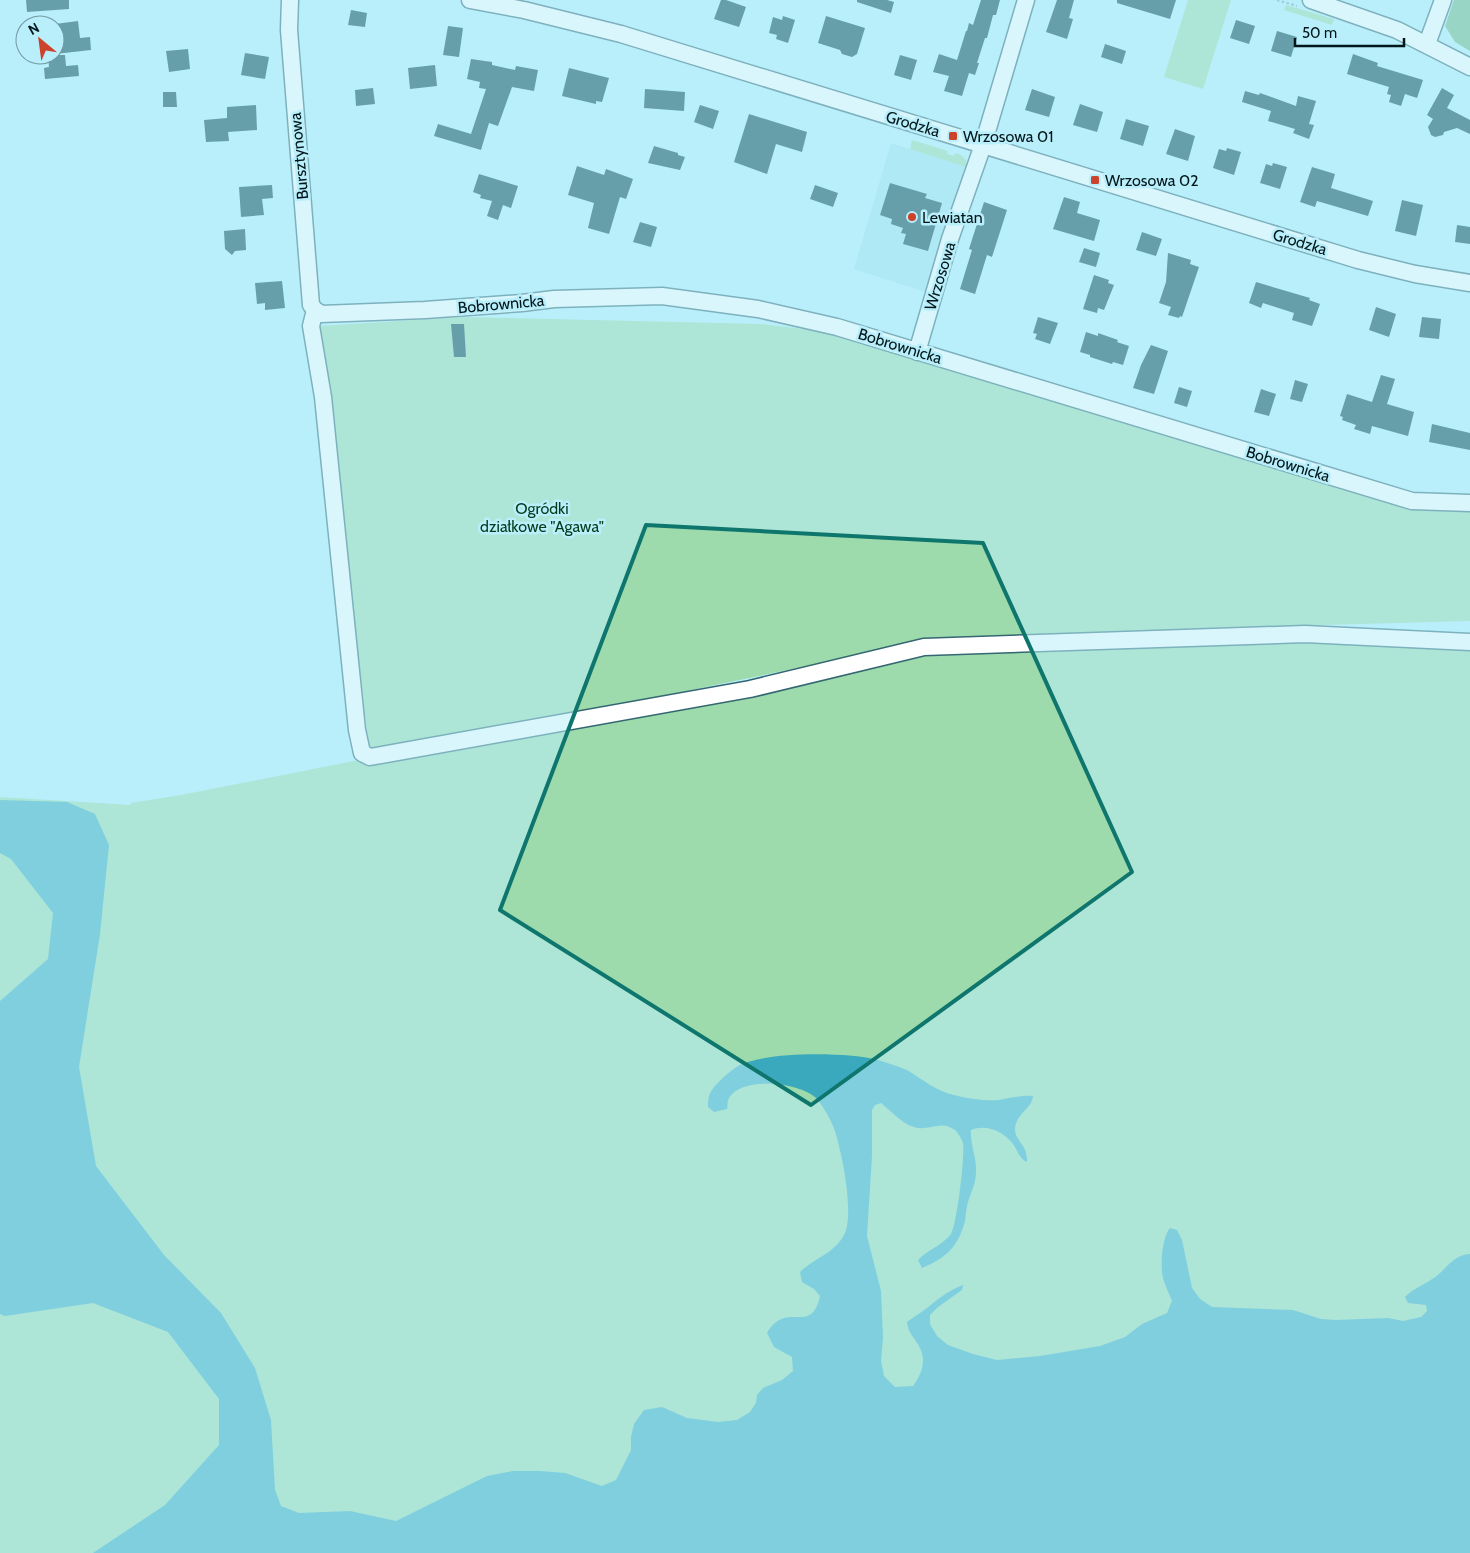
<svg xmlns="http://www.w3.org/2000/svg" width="1470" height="1553" font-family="Cabin,sans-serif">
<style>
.built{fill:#a3e2ef}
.green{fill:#9ddaac}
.forest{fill:#70b583}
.water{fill:#3aa9bd}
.building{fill:#013d46}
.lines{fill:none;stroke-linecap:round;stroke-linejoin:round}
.minor-casing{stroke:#346771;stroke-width:19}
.path{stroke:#7faab4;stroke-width:2.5;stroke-dasharray:2.5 2.5;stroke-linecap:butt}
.minor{stroke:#fff;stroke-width:16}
.marked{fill:none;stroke:#0f766e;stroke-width:4;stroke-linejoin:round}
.poi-dot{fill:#cd422a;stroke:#b9effb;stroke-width:2}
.labels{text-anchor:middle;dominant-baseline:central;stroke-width:5;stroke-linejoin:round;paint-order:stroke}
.street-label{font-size:16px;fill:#03171b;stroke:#b9effb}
.poi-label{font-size:16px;fill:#03171b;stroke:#b9effb;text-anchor:start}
.park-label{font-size:16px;fill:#043c1c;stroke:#b9effb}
</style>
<rect width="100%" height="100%" fill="#b9effb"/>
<path class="built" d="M891,143l78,25 -41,125 -74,-24z"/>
<path class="green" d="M1188,0h43l-28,89 -39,-12z
M1286,5l48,14 -2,6 -48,-15z
M912,140l36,11 -1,3 7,2 1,-3 6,2 5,5v7l-56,-18z
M462,317l299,7 75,9 45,13 30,12 497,148 62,6v109l-259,7 222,4 37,5v916h-1470v-756l131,8v-2l50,-8 504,-99 161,-36 170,-25 -97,8 -301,62 -249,44 -49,-423z"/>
<path class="forest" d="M1454,0h16v51l-15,-9 -10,-16z"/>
<path class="water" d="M0,800l67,2 28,12 14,31 -9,89 -21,133 17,99 68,89 57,58 34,55 16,52 4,70 6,16 18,7 51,-2 46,10 91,-45 26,-5h27l25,2 37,13 14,-6 15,-30v-13l3,-13 10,-14 18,-3 25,11 31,4 19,-2 13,-8 6,-9 1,-8 6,-7 19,-8 11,-9 -1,-14 -18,-10 -7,-14c20,-34 44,4 53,-37l-6,-7 -12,-7 -2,-10c14,-14 36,-19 45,-39 9,-22 -3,-79 -10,-102 -4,-11 -11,-24 -19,-33 -16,-16 -75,-22 -87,0 -2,3 -1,8 -2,11l-13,3 -6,-5c0,-4 0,-8 1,-11 3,-10 21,-25 29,-30 28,-15 110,-14 140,-6 9,3 20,6 29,10 15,9 29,21 47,25 14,4 31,6 45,5 12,-2 22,-5 34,-4 -1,13 -17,17 -18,33 0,12 13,16 12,33 -8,-4 -9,-11 -14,-18 -10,-13 -27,-20 -42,-14 -1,15 6,28 5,42 0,11 -5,20 -8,30 -2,6 -2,13 -3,19 -7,26 -19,37 -43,47l-4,-8c9,-10 25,-15 33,-26 6,-11 14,-78 12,-91 -1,-4 -5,-10 -8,-13 -15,-11 -27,2 -41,-3 -13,-4 -23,-16 -33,-24l-6,2 -3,5v46l-5,80 14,55 2,47 -2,23 3,15 11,11 18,-1c9,-12 14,-26 6,-40 -5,-9 -11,-13 -12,-24 6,-5 14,-9 20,-14 12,-10 21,-17 36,-23l-1,5 -24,17 -8,8v9l7,12 11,9 25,9 24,6 43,-4 60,-10 25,-9 17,-13 25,-11 5,-12c-3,-8 -7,-15 -9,-23 -3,-12 -1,-41 7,-50l7,2 5,10 10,48 8,11 12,8 81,3 28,9 15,1 52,-2 15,3 18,-4 6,-6 -1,-6 -18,-2 -3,-6c10,-10 22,-13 33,-22 9,-8 18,-21 32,-21v299h-1377l72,-48 54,-60v-46l-51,-67 -75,-29 -88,13 -5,-2v-313l48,-42 5,-46 -42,-54 -11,-6z"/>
<path class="building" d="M26,0h43v9l-42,3z
M721,0h5l20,7 -7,20 -25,-8z
M857,0h30l7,2 -3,11 -34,-11z
M981,0h19l-4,15h-3l-6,23h-2l-8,25h2l-4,12 -6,-2 -7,23 -18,-5 5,-15 -16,-4 6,-18 18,6 9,-29h1l2,-8 4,2z
M1057,0h17l-5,18 4,1 -6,20 -21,-7z
M1117,0h59l-6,19 -53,-16z
M351,10l16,3 -2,14 -17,-2z
M783,16l12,4 -7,23 -12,-4 1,-4 -8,-2 4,-16 9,3z
M826,16l39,12 -8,26 -5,3 -10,-3 -2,-4 -22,-7z
M1236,20l19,6 -6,18 -19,-6z
M78,21l2,17 10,-1 1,13 -36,4v-30z
M448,26l15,2 -4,29 -16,-2z
M1277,31l20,6 -6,20 -20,-6z
M1105,44l21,7 -4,13 -21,-7z
M188,49l2,20 -21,3 -3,-21z
M245,53l24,4 -4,22 -24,-4z
M1353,54l25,9 -1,3 46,14 -6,18 -12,-4 -4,12 -12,-4 2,-7 -4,-1 2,-7 -42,-13z
M48,55h17l1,11 12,-1 1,11 -34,3 -1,-11 5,-1z
M900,55l17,5 -6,20 -17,-5z
M471,59l21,3v3l23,5 1,-4 22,4 -4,21 -22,-4 -14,39 -9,-3 -8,27 -47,-14 4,-12 33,10 15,-45 -7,-1 1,-6 -13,-3z
M435,65l2,21 -27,3 -2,-21z
M569,68l40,10 -7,24 -6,-1v3l-34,-8z
M373,88l2,16 -19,2 -1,-16z
M1442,88l12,7 -7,13 23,12v14l-13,-6 -13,4 -1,3 -8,2 -4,-2 -3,-8 5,-8 -6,-4z
M645,89l40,3 -1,19 -40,-3z
M1032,89l23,8 -6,20 -24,-7z
M1245,91l14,4 1,-2 36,13 2,-10 18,5 -7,23 5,1 -5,14 -16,-6 2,-4 -27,-8 3,-10 -29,-9z
M163,92h13l1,15h-14z
M1080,104l23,8 -6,20 -24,-7z
M256,105l1,25 -29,2 1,9 -23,1 -2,-22 23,-2v-11z
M700,105l19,6 -6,18 -19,-7z
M749,114l58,18 -5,20 -26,-8 -9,30 -33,-12z
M1126,119l23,7 -6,20 -23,-7z
M1175,129l20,7 -7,25 -22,-7z
M654,146l24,7v2l7,2 -5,13 -32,-7z
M1227,148l14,4 -7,23 -21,-7 6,-19 7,2z
M1273,163l14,4 -7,22 -20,-6 6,-19 6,2z
M577,166l27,9 2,-6 27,10 -7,20 -6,-2 -11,37 -21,-6 6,-25 -26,-8z
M1312,167l23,7 -4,14 42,13 -5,15 -51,-15 -2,6 -15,-5z
M479,174l39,12 -7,22 -8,-3 -5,15 -11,-4 5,-15 -12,-3 1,-3 -8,-3z
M890,183l37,11 -2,4 17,5 -14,48 -25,-7 3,-10 -5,-1 2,-5 -12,-4 1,-5 -12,-4z
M272,185l1,13 -11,1 2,16 -23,2 -2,-30z
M815,185l23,8 -5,14 -23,-8z
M1064,197l16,5 -3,11 23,7 -6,21 -41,-12z
M1402,200l21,5 -7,31 -21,-5z
M984,202l23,8 -15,47 -5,-2 -12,39 -15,-5 12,-39 -3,-1z
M640,222l17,5 -6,20 -18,-5z
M1457,225l13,2v17l-15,-2z
M245,229l1,21 -11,1 -3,4 -7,-6 -1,-18z
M1142,232l20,7 -6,17 -20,-6z
M1084,248l16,5 -4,14 -17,-5z
M1168,253l23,7 -1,4 9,3 -17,50 -2,-1 -1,2 -11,-3 3,-8 -12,-4 7,-21z
M1094,275l15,5 -1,3 6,2 -10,25 -6,-2 -1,5 -14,-4z
M282,281l3,27 -20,2v-7l-8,1 -2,-21z
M1256,282l54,16 -1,2 11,4 -8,22 -20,-6 2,-7 -31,-10 -2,5 -12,-5z
M1376,307l20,7 -7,23 -20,-7z
M1038,317l20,6 -8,21 -15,-5 2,-5 -4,-1z
M1422,317l19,2 -2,20 -20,-2z
M451,324h13l2,33h-12z
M1086,332l12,4v-3l20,7 -1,2 12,4 -6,19 -10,-3 -1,2 -22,-7v-2l-10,-3z
M1151,345l17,6 -14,43 -21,-6 8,-23z
M1381,375l14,4 -8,25 27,8 -6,24 -36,-10 -2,8 -16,-5 2,-4 -14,-5 1,-3 -3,-1 7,-22 25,8z
M1295,380l13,4 -6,18 -12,-3z
M1179,387l13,4 -5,16 -13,-4z
M1261,389l15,5 -7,22 -15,-4z
M1432,424l38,9v17l-41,-8z"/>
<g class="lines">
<defs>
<path id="minor" d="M290,0l-1,30 22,275 4,5
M470,0l54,10 97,24 737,226 57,14 55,9
M1311,0l86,30 73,37
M1427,44l16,-44
M315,310l-4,16 12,71 34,333 5,23 8,4 380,-68 174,-42 381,-13 165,8
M315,310l6,4 104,-4 97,-7 32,-4 108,-3 96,13 79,18 575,174 58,2
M917,352l33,-113 33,-94 43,-145"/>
</defs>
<use href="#minor" class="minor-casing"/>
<path class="path" d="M1277,0l20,6"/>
<use href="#minor" class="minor"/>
</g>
<path d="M0 0H1470V1553H0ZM646,525l337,18 149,329 -321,233 -311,-195z" fill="#b9effb" fill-opacity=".55" fill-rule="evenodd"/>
<path class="marked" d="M646,525l337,18 149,329 -321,233 -311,-195z"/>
<g class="poi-dot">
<rect x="948" y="131" width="10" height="10" rx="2.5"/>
<rect x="1090" y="175" width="10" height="10" rx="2.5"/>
<circle cx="912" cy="217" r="5"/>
</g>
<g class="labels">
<g class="street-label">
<text transform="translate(913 124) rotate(17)">Grodzka</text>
<text transform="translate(299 156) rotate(-95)">Bursztynowa</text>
<text transform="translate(1300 242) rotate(17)">Grodzka</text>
<text transform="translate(940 276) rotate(-73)">Wrzosowa</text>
<text transform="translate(501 304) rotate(-5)">Bobrownicka</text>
<text transform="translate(900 346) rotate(17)">Bobrownicka</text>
<text transform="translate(1288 464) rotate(17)">Bobrownicka</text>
</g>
<g class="poi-label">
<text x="963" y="136">Wrzosowa 01</text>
<text x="1105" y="180">Wrzosowa 02</text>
<text x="922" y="217">Lewiatan</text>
</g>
<g class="park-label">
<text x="542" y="508">Ogródki<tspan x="542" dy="18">działkowe "Agawa"</tspan></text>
</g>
</g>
<g transform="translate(40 40) rotate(331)"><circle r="24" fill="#b9effb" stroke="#7099a1"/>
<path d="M0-4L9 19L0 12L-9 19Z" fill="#cd422a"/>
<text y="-8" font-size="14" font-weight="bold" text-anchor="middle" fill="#03171b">N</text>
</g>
<path d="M1295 38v8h109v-8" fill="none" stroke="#03171b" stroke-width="2.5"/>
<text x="1302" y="38" font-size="15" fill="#03171b" stroke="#b9effb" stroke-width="4" paint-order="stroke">50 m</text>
</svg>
